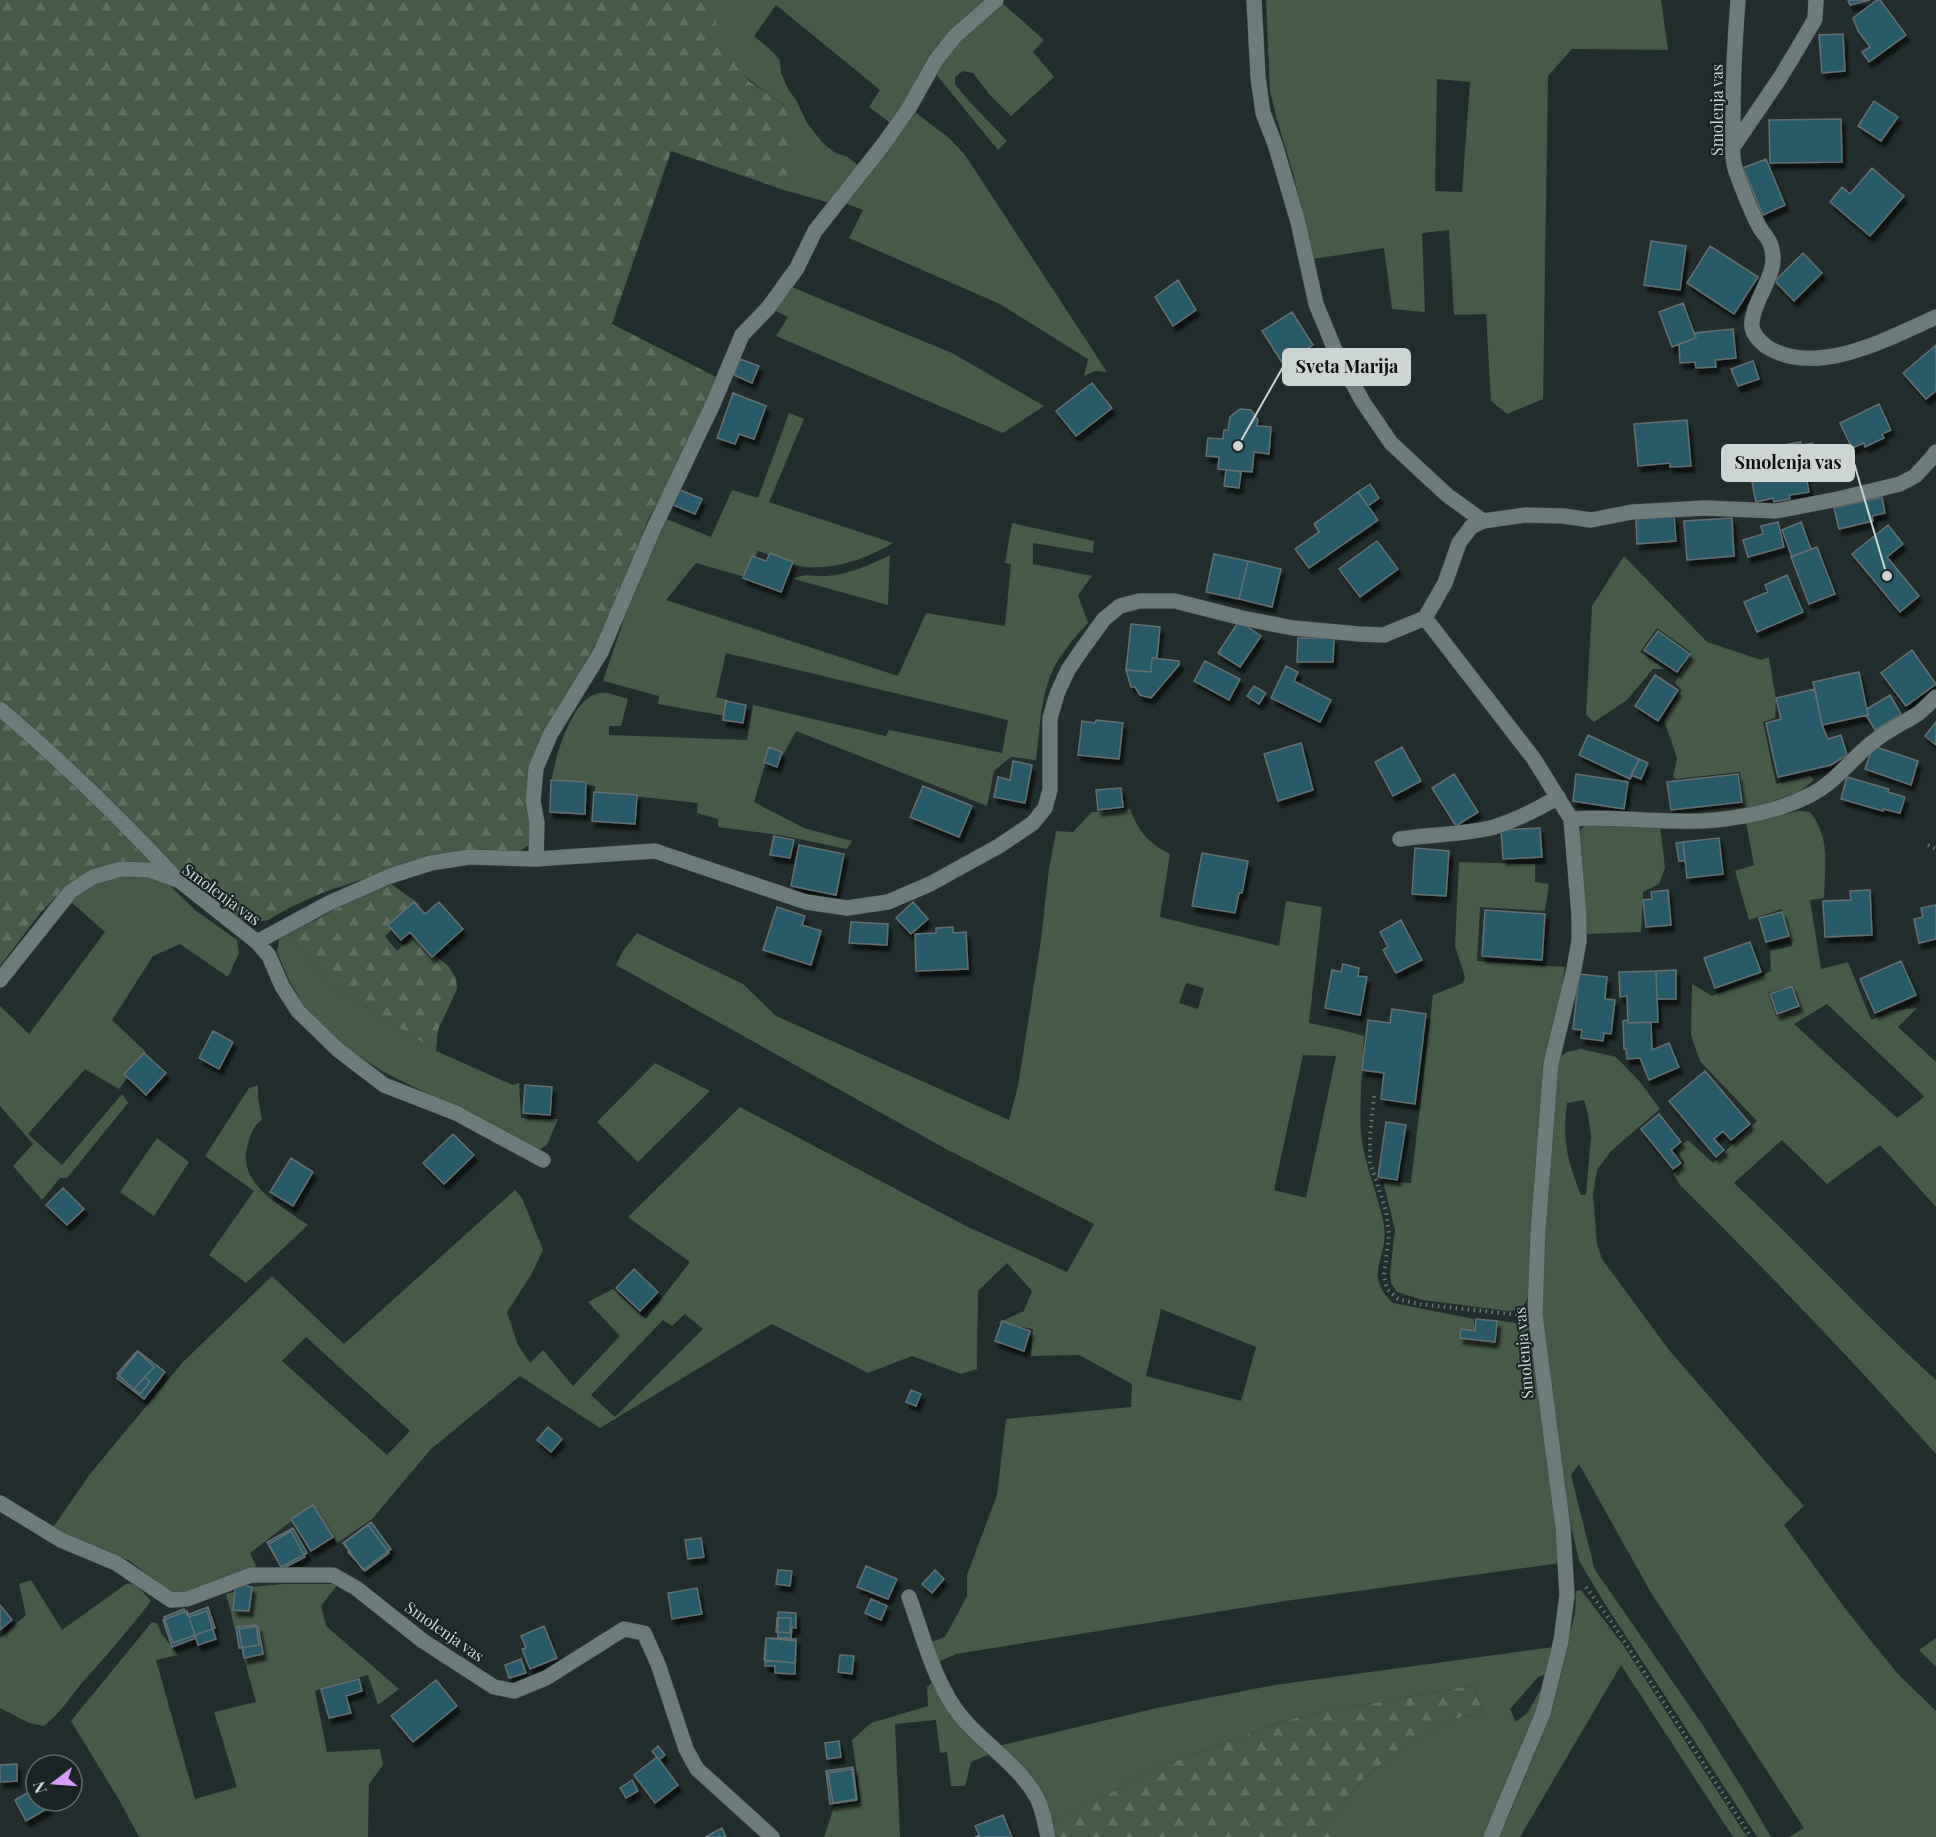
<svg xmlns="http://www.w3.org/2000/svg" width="1936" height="1837" font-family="'Playfair Display',serif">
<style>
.green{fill:#465a48;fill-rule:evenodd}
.forest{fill:url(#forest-firs)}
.building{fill:#285a68;stroke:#636f73;stroke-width:1.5;filter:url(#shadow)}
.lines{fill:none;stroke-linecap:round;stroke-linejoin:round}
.minor-casing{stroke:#414b4b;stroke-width:16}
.path{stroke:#6d7776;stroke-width:4;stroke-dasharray:1.5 4.5;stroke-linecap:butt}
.minor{stroke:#6e7b7b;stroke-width:15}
.labels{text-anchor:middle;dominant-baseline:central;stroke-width:4.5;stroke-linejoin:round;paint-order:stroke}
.street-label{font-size:16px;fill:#cdd4d4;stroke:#192424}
.leader{fill:none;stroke:#cdd4d4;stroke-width:2}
.callout-dot{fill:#cdd4d4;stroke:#192424;stroke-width:2}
.callout{fill:#cdd4d4;stroke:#cdd4d4;stroke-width:2}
.callout-label{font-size:18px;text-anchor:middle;font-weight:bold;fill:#111}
</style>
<defs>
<pattern id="forest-firs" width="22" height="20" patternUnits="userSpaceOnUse" patternTransform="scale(1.5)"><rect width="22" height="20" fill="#465a48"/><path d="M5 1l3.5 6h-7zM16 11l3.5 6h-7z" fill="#607162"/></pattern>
<filter id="shadow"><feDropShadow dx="3.5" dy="6" stdDeviation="1.5" flood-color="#0009"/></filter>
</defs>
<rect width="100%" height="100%" fill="#222e2d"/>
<path class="green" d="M720,0h269l-54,49 -17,37 -26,38 -23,-17 11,-17 -104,-85 -22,31 20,17 6,8 1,12 7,16 8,11 11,23 15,19 13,11 11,3 13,10 -29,37 -46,-13 4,-18 -4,-67c-22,-15 -55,-37 -66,-64 -5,-12 0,-28 2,-41z
M1266,0h395l7,50 -96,-1 -24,27 -5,323 -36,15 -16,-13 -5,-87 -32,1 -5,-85 -27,3 3,79 -33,-3 -8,-61 -71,11 -20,-86 -16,-54 -7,-28zM1437,79l33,3 -8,110 -27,-1z
M1002,3l42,37 -11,12 21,25 -43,39 -22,-22 -16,-21 -10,-2 -8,6v7c15,20 34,37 52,57l-9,9 -63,-77 18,-26z
M916,113l33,25 16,17 142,217 -12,-1 -11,5 4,-17 -88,-55 -151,-66 14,-28 -21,-8z
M789,286l163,67 92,53 -41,27 -227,-97 12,-19 -14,-7z
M789,413l15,6 -35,83 124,41c-25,15 -55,26 -85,24 -16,-1 -35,-11 -50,-16l-13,26 -49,-14 -30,37 232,76 28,-63 79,13 6,-62 -6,-1 7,-40 82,18 -1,12 -60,-10v21l59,12 -14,19 10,28c-14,15 -28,31 -36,49 -12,27 -12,59 -16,88l-25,-3 -17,14 -7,35 -191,-75 -13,24 -14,-4 -15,51 50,26 48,13 -5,8 -67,-14 -62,-8v-8l-21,-6 1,-10 -103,-11v-6l-43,-7c3,-22 21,-85 49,-86 8,-1 19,4 27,6l-7,27h-12v9l138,5 6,-35 133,31 3,-6 113,23 6,-33 -282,-67 -10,44 12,3 -3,16 -67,-12 1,-8 -56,-15 32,-94 29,-69 47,19 21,-47 26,8z
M890,555l-2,50 -94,-26c9,-7 22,-2 33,-3 23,-2 43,-11 63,-21z
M1624,556l83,86 54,18 8,-3 7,44 -1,17 -12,4 13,62 34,-9 4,5 -15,12 -49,17 -73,8 -2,-4 67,-7 -2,-34 -64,7 -3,-3 4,-18 -13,-38 18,-30 -7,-7 16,-31 -34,-24 -17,24 25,17h-12l-26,31 -33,22 -8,-7 6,-109z
M1130,809c9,23 18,34 40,45l-10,63 119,29 7,-45 36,6 -13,116 29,6 26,7c-1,32 -5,65 -3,97 3,33 18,62 23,93 5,32 -22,49 9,77l81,16 1,17h19v-16l36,5 30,238 -275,38 -329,53 -18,8 -7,-20 14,-5 22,-41v-21l30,-80 9,-76 125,-12 1,-23 -53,-29 -48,1 2,-27 -35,-6 26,-12 8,-20 -25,-28 -29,28 -1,78 -16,5 -49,-18 -44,17 -96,-49 -172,104 -80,-52 -89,73 -59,70 -35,24 -25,-38 -62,48 6,13 -78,29 -15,-8 -33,-26 -78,-32 38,-55 92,-111 90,-87 72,68 171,-154 7,8 21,52 -12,25 -24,37 11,33 12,18 13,-13 30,36 47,-50 -32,-34 25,-13 33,30 44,-57 -62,-45 112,-110 226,119 101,46 27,-48 -148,-75 -330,-184 7,-14 14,-18 106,51 33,32 233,104 9,-34 23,-146 7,-64 8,-45 17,1 19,-20zM1186,983l18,5 -6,21 -19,-6zM1303,1055l33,1 -30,142 -32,-8zM1161,1309l95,38 -15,54 -95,-25zM685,1314l18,15 -88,88 -24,-22 72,-75 9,6zM306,1337l104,94 -23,24 -105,-94z
M1799,811l11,1c21,27 15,54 14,86l-14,2 11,69 27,-7 23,58 21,-9 25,-3 -19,19 38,35v145l-56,-62 -53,39 -45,-44 -48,43c69,64 132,134 202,197v74c-82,-92 -167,-181 -255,-268l-8,-12 12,-11 -9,-14 12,-9 25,23 44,-42 -57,-60 -9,-26 1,-51 20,12 50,-20 9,-5 -1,-20 22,-5 -10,-37 -33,11 -14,-49 19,-6 -8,-43zM1793,985l8,23 -25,8 -8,-23zM1827,1004l97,92v1l-27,21 -103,-94z
M1589,823l71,2 5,43 -6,16 -16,8 -2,40 -54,2 -7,-99 1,-6z
M1459,862l76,2v18l14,2 -4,27 -65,-4 -3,54 88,6 -9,55 -27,271c-4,13 -7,17 -21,18l-85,-11 -26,-8 -6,-9 -1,-10 5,-43 -12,-49 28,2 22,-188 30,-12 2,-6 -10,-31z
M129,874l31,2 35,34 42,30 2,13 -11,24 -48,-33 -27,12 -41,64 34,32 -27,37 -34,-20 -57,65 34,31 60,-71 6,9 -61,75h-7l-18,22 -29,-34 20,-22 -33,-38v-100l29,28 76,-102 -35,-31 19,-18z
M286,929l43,55 107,67 77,34 6,-2 2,35 37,1 -11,26 -8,5 -157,-79 -37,-24 -22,-20 -21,-24 -13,-23 -12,-28 3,-19z
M1581,1049l35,8 24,25 20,27 -49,42 -14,19 -4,24 4,50 5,15 67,91 135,156 -20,19 63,86 50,62 39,38v126h-147l15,-9 -154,-237 -71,-127 -8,11 24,95 107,154 44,70 25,43h-14l-152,-233 -26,-43 -8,-35 -24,-157 -6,-68 11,-205 4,-36 11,-8zM1584,1100l4,14 3,22 -5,59h-5c-14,-35 -19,-54 -14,-92z
M655,1063l55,28 -72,71 -41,-40z
M258,1085v13l4,22c-9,6 -11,14 -14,24 -13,39 33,62 60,81l-62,58 -37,-28 45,-64 -49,-35 44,-68z
M157,1138l32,24 -35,54 -34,-24z
M31,1580l31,50 64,-46 9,-1 16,18c-22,29 -46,56 -70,83 -12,15 -22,30 -37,42l-15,-3 -29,-15v-70l26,-23 -7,-31z
M283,1584h55l-17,22 5,20 73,63 -21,16 -10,-30 -53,16 12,61 53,-3 3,16 -14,19 -1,53h-229l-18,-34 -50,-82 81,-99 5,1 4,10 17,22 -22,5 39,139 42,-12 -23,-75 42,-10 -14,-51 20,-8 -4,-18 -23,4 -9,-35 26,-7z
M1581,1590l42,55 124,192h-14l-112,-172 -101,172h-23l13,-24 36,-87 29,-113 1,-22z
M1936,1638v29l-17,-17z
M1554,1647l-6,26 -10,4 -28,32 6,13 12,-10 11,-20 6,-4 -61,149h-153l-7,-10 40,-49 39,-31 50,-28 30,-6 -9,-28 -162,29 -28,7 -138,51 -28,17 -70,36 -50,-79 159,-38 118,-23z
M937,1679l27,53 28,21 -21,9 -6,24h-14l-4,-34 -7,1 -4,-33 -41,4 5,113h-76l10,-30 27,-5 -9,-62 19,-17 57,-17 -1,-19z"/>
<path class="forest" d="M0,0h722l-6,21 2,20 31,40 36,25 8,15v30l-9,39 -113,-39 -59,173 104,53 -20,54 -49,91 -61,159 -45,61 -11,102 -11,8 -131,19 -64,21 -35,16 -21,12 -11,2 -16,-3 -90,-57 -32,1 -50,21 -28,28 -41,54z
M391,884l28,20 -34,32 12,15 16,-15 36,31 7,11 1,11 -19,41 -2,21 -107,-67 -43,-55 28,-8 39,-22z
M1474,1685l9,28 -30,6 -50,28 -39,31 -40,49 7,10h-280l-3,-12 70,-36 28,-17 138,-51 28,-7z"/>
<path class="building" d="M1848,0h22l-20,5z
M1877,0h3l26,35 -37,27 -7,-10 8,-5 -12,-16 -5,-13z
M1843,34l2,37 -23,2 -3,-38z
M1874,101l24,16 -17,24 -23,-15z
M1841,119l1,43 -72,1 -1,-43z
M1766,159l19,46 -22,10 -20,-47z
M1872,168l32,28 -34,40 -40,-34 12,-15 8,7z
M1651,241l35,5 -6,44 -36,-5z
M1710,246l48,31 -24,37 -47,-31z
M1803,253l19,20 -28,28 -19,-20z
M1178,280l18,30 -23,16 -18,-29z
M1683,303l13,35 -24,9 -13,-35z
M1292,312l21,33 -30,19 -21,-33z
M1733,329l3,29 -21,2 1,7 -20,1 -1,-6 -15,1 -1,-19 17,-6 -2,-5z
M1936,345v46l-10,8 -23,-26z
M740,359l19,7 -7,17 -18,-8z
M1753,361l6,18 -21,7 -7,-17z
M1092,383l20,25 -36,28 -20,-25z
M733,393l33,13 -12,33 -15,-5 -4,10 -18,-6z
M1879,404l12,26 -9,4 2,4 -19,9 -1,-4 -12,5 -12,-25z
M1240,409l11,1 7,10 -1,6 14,1 -2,27 -15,-2 -2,20 -34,-3 1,-12 -13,-1 2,-18 15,1 1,-9h4l2,-13z
M1687,420l4,46 -21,1v-4l-32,3 -4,-42z
M1801,442v3l12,-2 2,10 -30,7 -3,-15z
M1803,459l6,33 -20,3 1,4 -16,3 -1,-4 -17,4 -6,-30 28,-5 -1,-3z
M1226,470l15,2 -2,16 -15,-2z
M1370,484l9,14 -11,8 -10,-14z
M678,489l24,10 -7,15 -24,-10z
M1358,492l20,28 -69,48 -14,-19 24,-17 -5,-8z
M1882,497l3,16 -13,3 1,5 -34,8 -5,-21z
M1674,516l2,25 -39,3 -1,-26z
M1732,518l2,38 -47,4 -3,-39z
M1778,522l6,25 -36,10 -5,-17 20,-6 -2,-8z
M1801,522l10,27 -19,8 -10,-27z
M1888,525l15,19 -16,13 32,39 -19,16 -48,-58z
M1377,541l21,28 -38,28 -21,-28z
M1817,547l18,47 -26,10 -18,-47z
M770,553l23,9 -12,30 -38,-14 9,-22 14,5z
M1214,554l34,7 -9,38 -33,-7z
M1248,561l33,8 -9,38 -33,-8z
M1787,575l16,37 -46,20 -13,-30 24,-10 -3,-7z
M1239,621l22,15 -21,31 -22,-14z
M1131,624l29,3 -3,31h-5l-1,14 -25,-2z
M1658,631l32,23 -13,18 -33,-22z
M1298,638h36l-1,24h-36z
M1912,650l24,34 -30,22 -25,-33z
M1152,658l27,3v4l-28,33 -11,-3 -5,-8h-4l-5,-17 25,2z
M1205,661l35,18 -11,21 -35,-19z
M1286,666l12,6 -4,9 37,19 -11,22 -49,-24z
M1859,672l9,43 -46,10 -9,-43z
M1655,675l23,15 -20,31 -23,-15z
M1254,686l12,7 -7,11 -12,-8z
M1815,689l7,36 6,14 13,-4 6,20 -16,10 -53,12 -12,-54 15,-4 -5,-21z
M1890,695l11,19 -26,16 -9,-15h2l-1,-6z
M726,701l20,4 -3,18 -20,-3z
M1096,720l27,3 -4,36 -41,-4 4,-34 13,2z
M1936,722v23l-11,-9z
M1588,735l51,24 -9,20 -51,-24z
M1301,743l12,47 -35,11 -14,-47z
M1873,746l45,15 -7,24 -46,-16z
M769,747l13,5 -5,15 -13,-5z
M1402,747l19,34 -28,15 -18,-34z
M1639,759l9,4 -7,16 -10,-4z
M1013,761l19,4 -7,38 -31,-6 4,-20 12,3z
M1454,774l24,38 -22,14 -24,-38z
M1576,774l52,8 -4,27 -51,-8z
M1738,774l4,28 -71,8 -4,-28z
M1847,777l42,12 -1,3 17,5 -5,16 -17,-4v2l-42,-12z
M551,780l35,2 -1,32 -35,-2z
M923,786l49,20 -13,31 -49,-20z
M1121,788l2,19 -25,3 -2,-20z
M594,792l43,3 -2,29 -43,-3z
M1540,828l2,29 -39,2 -2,-29z
M774,836l20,4 -4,18 -20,-3z
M1719,838l4,36 -36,4 -4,-36z
M1683,842l2,19h-6l-3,-18z
M799,845l45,9 -8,41 -45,-9z
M1415,848l34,3 -3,45 -34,-2z
M1202,853l46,8 -6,32h-3l-4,20 -43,-7z
M1668,890l3,35 -25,2 -3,-27 9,-1 -1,-7z
M1870,890l2,45 -47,2 -2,-36 28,-1 -1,-9z
M414,902l11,12 14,-12 24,27 -31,28 -22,-25 -9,8 -13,-15z
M913,902l15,17 -17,15 -15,-16z
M1936,905v34l-17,4 -5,-24 9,-2 -2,-9z
M777,907l28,9 -3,9 19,6 -10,34 -48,-15z
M1485,910l60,4 -3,46 -60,-4z
M1782,912l7,24 -23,6 -7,-24z
M1401,920l21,40 -26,13 -13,-23 5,-3 -8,-15z
M851,922l37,2 -1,21 -38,-2z
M953,927v6l13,-1 2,37 -52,2 -1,-37 21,-1v-5z
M1750,942l11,30 -46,16 -11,-30z
M1901,961l15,34 -41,18 -15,-34z
M1343,964l16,4 -1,8 9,1 -7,38 -35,-7 7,-38 9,2z
M1676,970v29h-19l-1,-28z
M1656,971l2,51 -30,1 -1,-27 -7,1 -1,-25z
M1579,974l28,3 -2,22 10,1 -4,34 -7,-1 -1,8 -22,-3 1,-8 -9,-1z
M1792,986l7,20 -22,8 -7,-20z
M1392,1009l34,5 -11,90 -34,-5 3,-26 -22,-3 6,-50 22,3z
M1628,1020v3l23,-1 1,28 17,-7 10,24 -30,13 -9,-22 -13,1 -1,-10h-2l-1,-28z
M213,1031l20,11 -14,27 -20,-11z
M144,1053l22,20 -20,22 -22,-21z
M1705,1071l45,53 -19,16 -8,-9 -9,8 10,11 -8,7 -47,-56z
M525,1085l27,2 -2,28 -27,-2z
M1659,1114l22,28 -10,8 10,13 -8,6 -32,-40z
M1386,1122l20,3 -9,55 -19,-3z
M453,1134l21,21 -30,29 -21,-21z
M291,1158l22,14 -20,34 -23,-14z
M63,1188l21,21 -17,16 -21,-20z
M634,1269l24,23 -18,19 -24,-23z
M1476,1319l21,2 -2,21 -35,-4 1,-9 14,2z
M1002,1321l28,10 -6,20 -29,-10z
M137,1351l17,16 -20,22 -17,-15z
M138,1351l27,21 -21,27 -27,-21z
M145,1377l5,5 -10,12 -6,-5z
M911,1390l10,4 -5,12 -10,-4z
M548,1427l14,12 -11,13 -14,-12z
M313,1505l20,32 -22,14 -20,-32z
M371,1522l20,27 -28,21 -20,-27z
M368,1525l21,28 -24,18 -17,-19 2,-1 -6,-8z
M293,1528l14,25 -26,14 -14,-25z
M291,1531l14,26 -23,12 -13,-25z
M701,1538l3,19 -16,2 -3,-19z
M866,1566l31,13 -9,20 -31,-12z
M778,1570l14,1 -2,15 -14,-2z
M935,1570l9,9 -12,14 -10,-9z
M236,1584l16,3 -3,24 -16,-1z
M697,1588l5,26 -30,5 -4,-26z
M871,1599l16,7 -6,14 -16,-7z
M0,1605l12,15 -12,10z
M208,1607l7,21 -42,15 -9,-26 20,-8 3,6z
M187,1611l9,27 -24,9 -9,-27z
M207,1611l9,28 -18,6 -9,-28z
M778,1612l18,1v15l-4,-1 -1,11h-13z
M777,1618h14l-1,15 -14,-1z
M256,1625l3,20 -20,3 -3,-21z
M258,1626l5,28 -19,4 -5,-29z
M544,1626l13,32 -27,11 -8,-20 4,-1 -5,-12z
M766,1638l30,3 -1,22 -31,-3z
M766,1638l30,1 -1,35 -20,-1v-7h-10z
M840,1655l14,1 -2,18 -14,-2z
M521,1659l5,14 -17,5 -4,-13z
M359,1679l3,12 -16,5 5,17 -22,5 -8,-29z
M436,1680l21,26 -44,36 -22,-26z
M839,1741l2,16 -14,2 -2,-16z
M658,1746l7,9 -6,5 -7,-9z
M657,1757l21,28 -23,18 -21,-28z
M17,1764v17l-17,1v-17z
M853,1767l4,33 -27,4 -4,-33z
M852,1769l4,30 -23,4 -5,-30z
M632,1780l6,11 -12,7 -6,-10z
M36,1788v13h10l4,6 -24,14 -11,-21z
M1003,1815l9,22h-37l4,-2 -4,-9z
M722,1828l4,9h-21z"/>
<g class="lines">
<defs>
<path id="minor" d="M1254,0l4,77 5,36 12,31 23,78 18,82 21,51 26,47 28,41 56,52 36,26
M1738,0c-3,38 -5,76 -5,114 0,17 -2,34 1,50 3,13 19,52 26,64 3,5 8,10 10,15 12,29 -15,51 -18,78 -2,11 7,20 15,26 50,31 122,-9 169,-30
M1733,147l47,-69 21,-35 14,-24 1,-19
M0,709c63,53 121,110 177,170
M1571,819c35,-3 70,2 105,2 41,2 98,-7 134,-26 25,-12 41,-36 63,-53 14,-12 31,-19 46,-29 6,-5 12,-11 17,-16
M1400,839c31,-5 64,-4 94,-12 22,-7 44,-18 64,-30
M536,859l1,-36 -4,-22 3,-33 15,-35 50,-81 52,-122 60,-126 29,-69 26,-27 29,-40 18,-37 68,-86 26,-37 27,-48 19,-24 41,-36
M0,980l71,-89 22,-14 28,-8 28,1 31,11 77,61
M543,1160l-87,-47 -72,-28 -47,-36 -39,-38 -16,-25 -13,-30 -12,-14 72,-39 61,-27 41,-13 38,-6 67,2 119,-8 151,51 41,6 41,-6 42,-18 69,-38 34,-23 12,-15 5,-18v-72l7,-24 11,-24 15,-22 21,-29 16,-13 19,-5h36l67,17 51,10 66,6 25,1 41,-17
M0,1503l61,37 55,23 55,37 16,-1 64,-24h82l23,13 67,53 71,46 20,4 32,-13 78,-49 20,4 14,31 28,85 11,20 75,68
M909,1597c13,36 23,77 45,110 23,34 63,54 83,91 6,11 8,26 11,39
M1491,1837l52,-124 18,-72 6,-46 -4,-67 -28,-214 3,-83 13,-167 23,-95 5,-28v-26l-8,-96 -37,-60 -109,-141 20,-35 14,-40 12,-16 12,-6 43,-6 37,1 28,4 41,-8 73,-4 71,3 62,-12 62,-15 15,-8 15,-16 6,-8"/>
</defs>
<use href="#minor" class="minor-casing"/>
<path class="path" d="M1928,845l8,4
M1374,1096l-4,39v27l16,49 3,23 -5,42 3,13 11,10 20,5 102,11
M1586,1587l27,37 138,213"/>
<use href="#minor" class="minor"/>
</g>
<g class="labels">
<g class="street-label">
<text transform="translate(1716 110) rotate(-90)">Smolenja vas</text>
<text transform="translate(222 894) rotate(36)">Smolenja vas</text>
<text transform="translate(1523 1353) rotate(-95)">Smolenja vas</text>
<text transform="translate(445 1631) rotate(35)">Smolenja vas</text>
</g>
</g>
<path class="leader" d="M1238 446L1283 367M1887 576L1854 463"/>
<g class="callout-dot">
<circle cx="1238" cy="446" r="6"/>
<circle cx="1887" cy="576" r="6"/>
</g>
<g class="callout">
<rect x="1283" y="349" width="127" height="36" rx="6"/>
<rect x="1722" y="445" width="132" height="36" rx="6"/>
</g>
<g class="callout-label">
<text x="1347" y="373">Sveta Marija</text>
<text x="1788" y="469">Smolenja vas</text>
</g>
<g transform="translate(54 1783) rotate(253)"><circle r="28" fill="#192424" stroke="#616a6a" stroke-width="1.5"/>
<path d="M0-4.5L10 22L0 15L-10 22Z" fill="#d79bf9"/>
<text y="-9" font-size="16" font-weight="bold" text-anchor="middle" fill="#cdd4d4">N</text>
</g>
</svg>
